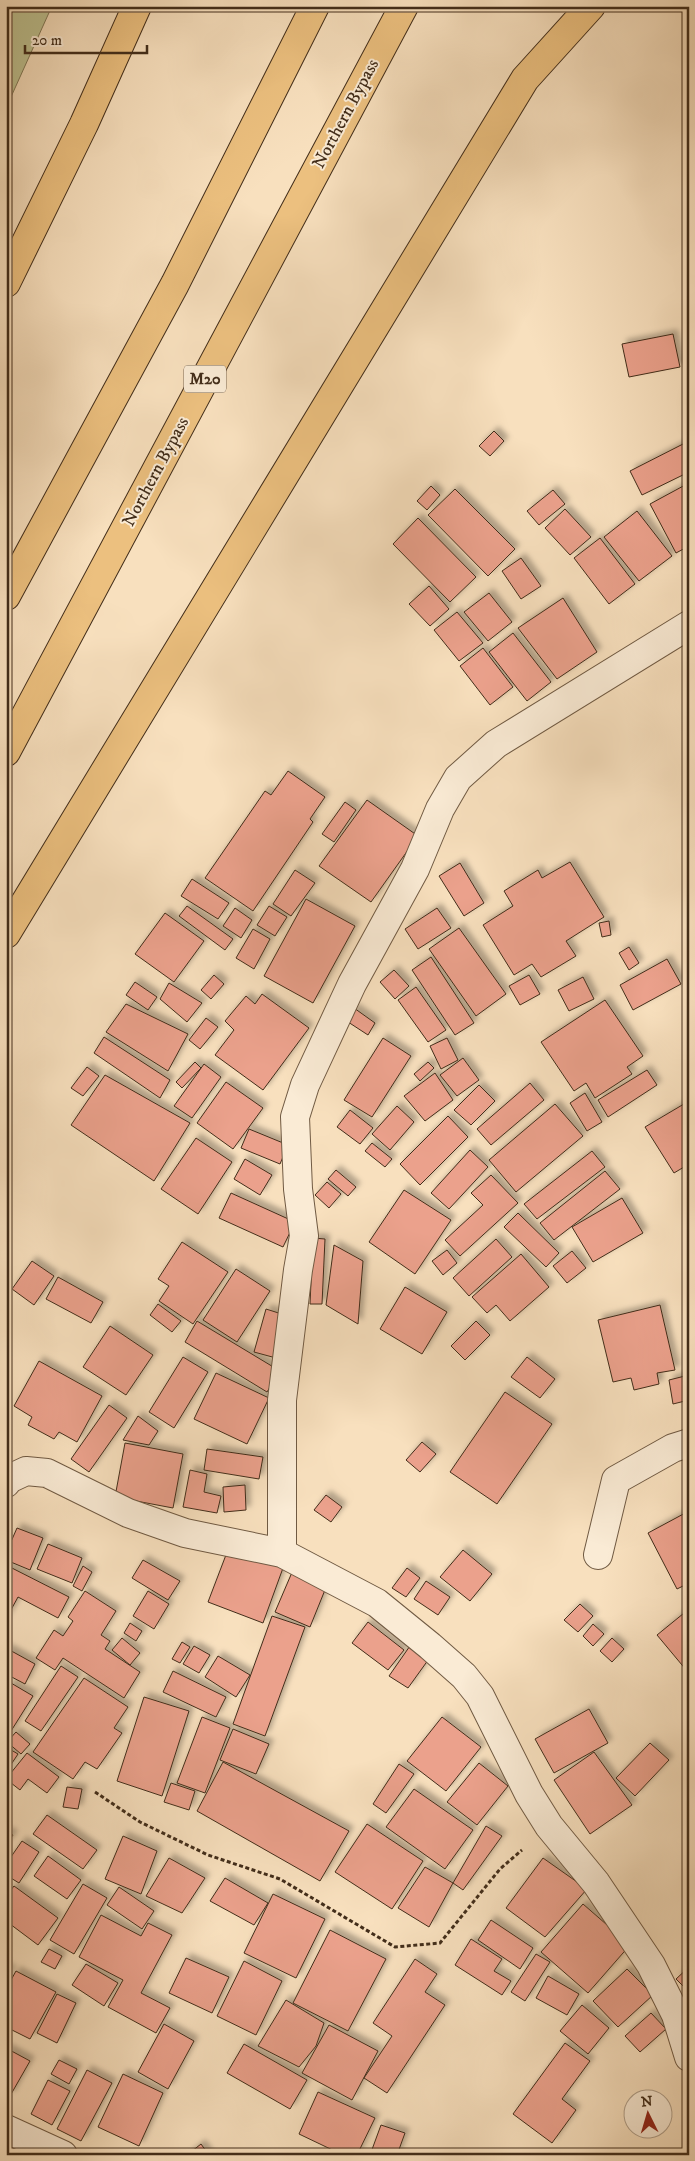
<svg xmlns="http://www.w3.org/2000/svg" width="695" height="2161" font-family="'IM FELL DW Pica',serif">
<style>
.green{fill:#bec291;stroke:#807856}
.building{fill:#eba18c;stroke:#422d1a;filter:url(#shadow)}
.lines{fill:none;stroke-linecap:round;stroke-linejoin:round}
.minor-casing{stroke:#705a43;stroke-width:30}
.motorway-casing{stroke:#422d1a;stroke-width:30}
.path{stroke:#422d1a;stroke-width:3;stroke-dasharray:4 2.5;stroke-linecap:butt}
.minor{stroke:#faebd5;stroke-width:28}
.motorway{stroke:#ecc07f;stroke-width:28}
.labels{text-anchor:middle;dominant-baseline:central;stroke-width:4;stroke-linejoin:round;paint-order:stroke}
.shield{fill:#faebd5;stroke:#796652;stroke-width:1}
.shield-label{font-size:16px;font-weight:bold;fill:#422d1a}
.street-label{font-size:18px;fill:#422d1a;stroke:#faebd5}
</style>
<defs>
<filter id="shadow"><feDropShadow dx="4.5" dy="-4.5" stdDeviation="2.5" flood-color="#0004"/></filter>
</defs>
<rect width="100%" height="100%" fill="#f8e0be"/>
<filter id="stains"><feTurbulence type="fractalNoise" baseFrequency=".004" numOctaves="4"/><feColorMatrix values="0 0 0 0 .2 0 0 0 0 .09 0 0 0 0 .02 0 0 0 .5 -.17"/></filter>
<radialGradient id="worn" r=".72"><stop offset=".6" stop-color="#630" stop-opacity="0"/><stop offset="1" stop-color="#630" stop-opacity=".3"/></radialGradient>
<path class="green" d="M6,6h46l-46,102z"/>
<path class="building" d="M673,334l7,33 -51,10 -7,-33z
M494,431l10,10 -14,15 -11,-10z
M685,443l4,7v22l-47,23 -12,-24z
M687,484l2,3v59l-13,7 -26,-49z
M431,486l9,9 -13,15 -10,-9z
M455,489l60,60 -27,27 -60,-61z
M553,490l12,14 -26,21 -12,-14z
M565,509l26,28 -21,18 -25,-27z
M637,511l35,45 -33,25 -35,-44z
M418,518l58,59 -26,25 -57,-58z
M600,538l35,46 -26,20 -35,-46z
M521,558l20,28 -20,13 -19,-28z
M429,586l20,23 -19,17 -21,-22z
M489,593l23,29 -24,19 -24,-29z
M563,598l34,54 -40,27 -39,-51z
M457,612l26,31 -24,18 -25,-31z
M513,633l38,49 -24,19 -38,-49z
M483,648l30,39 -23,18 -30,-39z
M288,771l37,26 -15,22 3,3 -60,89 -48,-33 60,-87 6,4z
M367,800l51,36 -47,66 -52,-36z
M345,802l11,8 -22,32 -12,-8z
M570,862l34,55 -38,24 10,15 -35,21 -9,-13 -18,11 -31,-50 30,-19 -9,-15 34,-21 4,8z
M460,863l24,40 -20,13 -25,-40z
M295,870l20,13 -24,33 -18,-12z
M192,879l37,24 -11,16 -37,-23z
M306,899l49,27 -42,77 -49,-27z
M187,906l46,33 -8,11 -46,-34z
M269,906l18,11 -12,19 -18,-11z
M235,908l17,12 -11,18 -18,-12z
M437,908l14,20 -33,21 -13,-20z
M165,913l39,28 -30,41 -39,-28z
M609,921l2,14 -9,2 -3,-14z
M459,928l47,66 -30,22 -47,-67z
M253,929l17,10 -16,30 -18,-11z
M629,947l10,16 -10,7 -10,-17z
M431,957l43,66 -19,12 -43,-65z
M667,959l14,25 -48,26 -13,-25z
M394,970l15,16 -14,13 -15,-17z
M214,975l10,9 -13,15 -10,-9z
M529,975l11,19 -20,11 -11,-19z
M583,977l11,22 -25,12 -11,-21z
M135,982l22,15 -9,13 -22,-15z
M169,983l33,20 -15,19 -27,-23z
M416,987l30,43 -18,12 -30,-42z
M262,994l47,34 -46,62 -48,-35 19,-25 -9,-9 21,-25 9,8z
M605,1000l38,56 -16,11 5,7 -37,24 -9,-15 -12,8 -33,-49z
M126,1004l62,30 -20,37 -62,-39z
M354,1008l21,15 -7,12 -23,-15z
M206,1018l12,9 -18,22 -11,-9z
M104,1037l66,43 -10,18 -66,-45z
M383,1038l28,18 -39,61 -28,-17z
M447,1038l11,22 -17,9 -11,-23z
M463,1058l16,22 -22,16 -17,-21z
M195,1062l6,6 -19,20 -6,-6z
M428,1062l6,6 -14,13 -6,-7z
M204,1064l17,13 -29,41 -18,-12z
M87,1067l12,9 -16,20 -12,-8z
M647,1070l10,15 -49,32 -10,-17z
M435,1073l18,27 -28,21 -21,-25z
M105,1075l85,48 -36,58 -83,-56z
M226,1082l37,26 -30,41 -36,-26z
M530,1083l14,17 -53,45 -14,-16z
M479,1085l16,16 -24,24 -17,-15z
M585,1093l17,29 -15,9 -17,-28z
M689,1101v63l-15,9 -29,-46z
M555,1104l28,32 -67,56 -27,-32z
M397,1106l17,16 -24,28 -18,-16z
M350,1110l23,18 -13,16 -23,-17z
M448,1116l20,21 -48,48 -20,-21z
M249,1129l39,16 -8,19 -39,-16z
M196,1138l36,24 -34,52 -37,-25z
M372,1143l20,16 -7,8 -20,-16z
M470,1150l18,17 -39,42 -18,-16z
M592,1151l13,16 -68,52 -13,-15z
M245,1159l27,16 -12,20 -26,-16z
M336,1170l20,17 -8,9 -20,-17z
M605,1171l15,18 -66,51 -14,-17z
M491,1175l27,28 -58,53 -15,-16 38,-35 -12,-12z
M327,1182l14,12 -12,14 -14,-13z
M404,1190l47,30 -36,54 -46,-32z
M231,1193l64,29 -12,25 -64,-29z
M622,1198l21,35 -50,29 -21,-35z
M518,1213l41,40 -13,14 -42,-40z
M313,1238l12,1 -3,65h-12z
M496,1239l16,18 -43,39 -16,-18z
M182,1242l46,30 -35,52 -34,-23 10,-15 -11,-7z
M334,1245l29,16 -5,63 -32,-19z
M447,1250l10,13 -14,12 -11,-14z
M572,1251l14,17 -19,15 -14,-17z
M521,1254l28,33 -39,34 -14,-16 -9,8 -15,-16z
M32,1261l22,15 -20,29 -22,-16z
M236,1269l34,22 -33,51 -34,-22z
M58,1277l45,25 -12,21 -45,-24z
M405,1287l42,25 -25,42 -42,-25z
M158,1304l23,17 -9,11 -22,-17z
M660,1305l15,65 -18,3 2,11 -25,6 -3,-12 -18,4 -15,-62z
M266,1309l22,7 -12,42 -22,-6z
M197,1321l83,50 -13,21 -82,-50z
M476,1321l14,14 -25,25 -14,-14z
M110,1326l43,29 -27,40 -43,-28z
M183,1357l25,15 -34,56 -25,-16z
M527,1357l28,22 -15,19 -29,-21z
M39,1361l63,35 -25,46 -18,-10 -5,7 -26,-14 4,-8 -18,-11z
M216,1373l53,25 -22,46 -53,-25z
M689,1375v25l-16,4 -4,-24z
M505,1392l47,32 -55,80 -47,-32z
M109,1405l18,13 -38,54 -18,-13z
M138,1416l20,15 -9,14 -26,-5z
M422,1442l14,12 -16,18 -14,-12z
M125,1443l58,11 -10,54 -58,-11z
M207,1449l56,8 -4,22 -55,-9z
M190,1470l17,4 -3,18 17,4 -4,17 -34,-6z
M245,1485l1,25 -22,2 -1,-25z
M326,1495l16,12 -11,15 -17,-12z
M689,1511v72l-12,6 -29,-56z
M17,1528l26,10 -13,32 -24,-10v-7z
M48,1544l34,14 -10,25 -35,-14z
M229,1547l54,21 -20,55 -55,-21z
M463,1550l29,24 -22,27 -30,-24z
M143,1560l37,21 -12,19 -36,-22z
M6,1565l63,32 -11,21 -40,-21 -12,22z
M83,1566l9,6 -10,19 -9,-5z
M407,1568l13,10 -14,19 -14,-9z
M293,1570l34,15 -17,42 -35,-15z
M426,1581l24,16 -12,18 -24,-16z
M85,1591l31,20 -15,24 9,6 -5,8 35,23 -16,26 -61,-40 -8,12 -19,-12 18,-28 9,6 10,-15 -5,-4z
M148,1591l21,13 -15,25 -21,-13z
M580,1604l13,12 -15,16 -14,-12z
M689,1609v61l-2,1 -30,-36z
M272,1616l33,11 -40,109 -32,-12z
M368,1622l36,28 -16,20 -36,-27z
M130,1623l12,8 -6,10 -12,-8z
M593,1624l11,10 -11,12 -10,-10z
M122,1638l18,15 -10,12 -18,-15z
M612,1638l12,11 -12,13 -12,-11z
M182,1642l8,5 -10,16 -8,-4z
M412,1643l19,13 -23,32 -19,-12z
M194,1646l16,9 -11,18 -16,-9z
M6,1648l29,16 -10,20 -19,-10z
M218,1656l32,19 -14,22 -31,-20z
M61,1666l17,11 -37,54 -16,-10z
M173,1671l53,26 -10,20 -53,-25z
M84,1678l44,29 -14,21 8,5 -25,36 -12,-7 -12,17 -40,-27z
M11,1683l22,13 -27,43v-48z
M144,1697l45,14 -27,85 -45,-15z
M589,1709l19,34 -54,30 -19,-34z
M202,1717l28,11 -25,65 -28,-10z
M442,1717l39,30 -35,44 -39,-30z
M233,1729l36,15 -13,30 -36,-14z
M16,1732l14,12 -9,10 -14,-12z
M650,1743l19,17 -34,36 -19,-18z
M6,1747l12,7 -12,18z
M594,1752l38,53 -42,29 -36,-54z
M27,1753l32,24 -12,16 -19,-14 -8,11 -14,-11z
M223,1762l126,69 -29,50 -123,-70z
M479,1763l29,23 -31,39 -30,-23z
M399,1764l15,10 -28,39 -13,-9z
M171,1783l24,8 -6,19 -25,-8z
M67,1787l15,2 -4,20 -15,-2z
M414,1789l59,41 -28,39 -59,-42z
M47,1815l50,35 -14,19 -50,-35z
M367,1824l56,37 -31,48 -57,-37z
M486,1826l16,10 -39,54 -10,-7z
M6,1831l7,4 -7,10z
M123,1836l34,15 -16,43 -36,-15z
M22,1841l17,11 -20,31 -13,-8v-11z
M48,1856l33,24 -14,19 -33,-23z
M169,1858l36,20 -23,35 -36,-17z
M543,1858l44,31 -42,48 -39,-29z
M425,1867l28,16 -24,44 -31,-19z
M225,1878l43,25 -14,22 -44,-24z
M83,1884l24,14 -33,56 -24,-14z
M14,1886l44,32 -20,27 -32,-24v-25z
M119,1887l35,24 -12,18 -35,-24z
M273,1894l52,25 -29,59 -52,-25z
M583,1904l47,41 -42,48 -47,-41z
M101,1915l40,21 7,-13 24,12 -31,58 29,15 -14,25 -48,-26 15,-27 -44,-23z
M491,1920l42,28 -13,21 -42,-29z
M330,1930l56,29 -38,72 -55,-28z
M471,1939l31,20 -8,12 17,10 -9,14 -47,-30z
M49,1949l13,7 -7,13 -14,-7z
M536,1954l14,8 -25,39 -14,-9z
M186,1958l43,19 -17,36 -43,-20z
M415,1959l22,15 -12,18 20,13 -58,88 -23,-15 28,-42 -19,-13z
M244,1961l38,20 -26,54 -39,-19z
M86,1964l32,19 -14,23 -32,-21z
M6,1967l5,3 -5,10z
M689,1967v25l-13,-13z
M627,1969l26,26 -35,32 -25,-26z
M16,1971l40,21 -26,47 -24,-12v-38z
M548,1976l31,18 -12,21 -31,-17z
M57,1994l19,9 -19,40 -20,-10z
M286,2000l38,23 -8,23 -17,21 -41,-21z
M582,2005l27,23 -21,26 -28,-23z
M651,2013l15,16 -26,23 -15,-16z
M164,2024l30,17 -26,48 -30,-17z
M329,2025l49,26 -26,49 -50,-27z
M565,2043l25,18 -28,38 14,11 -24,33 -39,-29z
M244,2044l63,36 -17,29 -63,-36z
M6,2048l24,13 -20,35 -4,-3z
M59,2060l18,9 -8,15 -18,-10z
M87,2070l25,13 -31,58 -24,-12z
M123,2074l40,19 -24,53 -41,-19z
M48,2080l22,11 -18,34 -21,-11z
M318,2092l57,26 -18,37h-14l-44,-21z
M381,2125l24,8 -8,22h-27z
M201,2144l8,11h-22z"/>
<g class="lines">
<defs>
<path id="minor" d="M6,1483l3,-4 17,-8 21,2 81,40 57,20 97,20 95,50 53,43 34,30 16,20 49,98 20,32 47,57 55,82 25,50 13,42
M282,1553v-153l16,-130 6,-34 -6,-47 -3,-72 10,-32 47,-101 63,-115 25,-60 18,-31 38,-34 193,-119
M598,1555l18,-75 57,-32 16,-5
M6,2129l57,26"/>
<path id="motorway" d="M6,283l78,-159 53,-118
M6,596l169,-312 140,-278
M6,752l398,-746
M6,934l519,-855 66,-73"/>
</defs>
<use href="#minor" class="minor-casing"/>
<use href="#motorway" class="motorway-casing"/>
<path class="path" d="M95,1792l45,30 68,33 72,24 115,68 45,-4 60,-74 22,-19"/>
<use href="#minor" class="minor"/>
<use href="#motorway" class="motorway"/>
</g>
<g class="labels">
<rect class="shield" x="184" y="365.5" width="42" height="27" rx="4"/>
<g class="shield-label">
<text x="205" y="379">M20</text>
</g>
<g class="street-label">
<text transform="translate(346 114) rotate(-62)">Northern Bypass</text>
<text transform="translate(156 472) rotate(-62)">Northern Bypass</text>
</g>
</g>
<rect width="695" height="2161" fill="none" stroke="#f8e0be" stroke-width="25"/>
<rect x="8" y="8" width="680" height="2146" fill="none" stroke="#422d1a" stroke-width="2.5"/>
<rect x="12" y="12" width="670" height="2136" fill="none" stroke="#422d1a"/>
<g transform="translate(648 2114) rotate(355)"><circle r="24" fill="#faebd5" stroke="#b09f8a"/>
<path d="M0-4L9 19L0 12L-9 19Z" fill="#8f2418"/>
<text y="-8" font-size="14" font-weight="bold" text-anchor="middle" fill="#422d1a">N</text>
</g>
<path d="M25 45v8h122v-8" fill="none" stroke="#422d1a" stroke-width="2.5"/>
<text x="32" y="45" font-size="15" fill="#422d1a" stroke="#faebd5" stroke-width="4" paint-order="stroke">20 m</text>
<rect width="100%" height="100%" filter="url(#stains)"/>
<rect width="100%" height="100%" fill="url(#worn)"/>
</svg>
